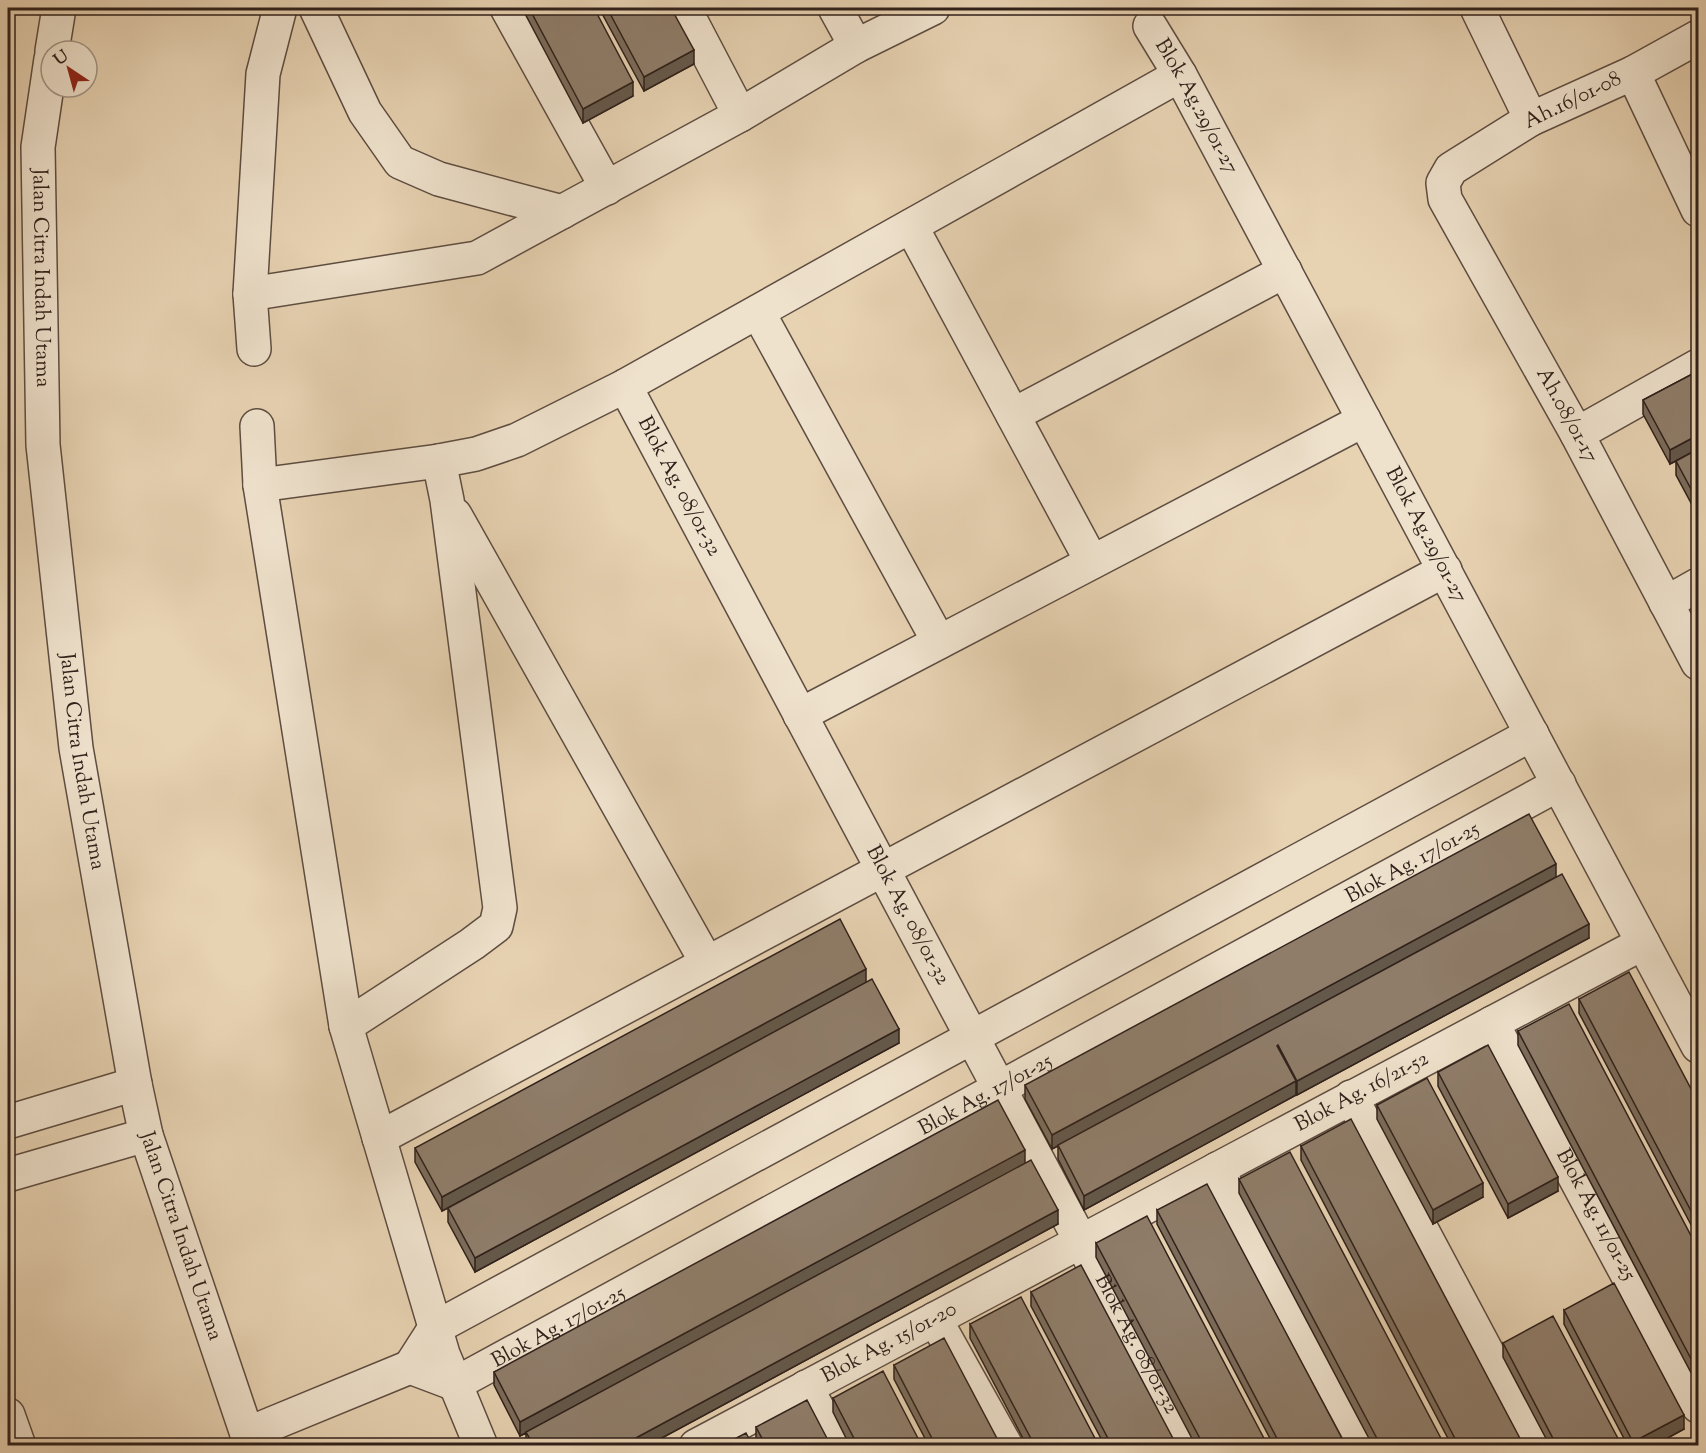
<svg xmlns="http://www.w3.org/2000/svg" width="1706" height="1453" font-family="'Sorts Mill Goudy',serif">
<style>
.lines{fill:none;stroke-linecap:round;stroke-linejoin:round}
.minor-casing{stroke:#5e4d41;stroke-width:36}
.minor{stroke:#efe2cd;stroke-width:33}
.wall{fill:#7b6c5b;stroke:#30211b;stroke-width:1.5}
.shaded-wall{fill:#64584a;stroke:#30211b;stroke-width:1.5}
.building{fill:#8f7d6a;stroke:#30211b;stroke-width:1.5}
.labels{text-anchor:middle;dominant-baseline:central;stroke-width:4.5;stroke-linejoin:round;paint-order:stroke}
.street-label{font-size:21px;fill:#30211b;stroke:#efe2cd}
</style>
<rect width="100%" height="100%" fill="#e7d2b2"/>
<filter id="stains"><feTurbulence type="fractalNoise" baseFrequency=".00333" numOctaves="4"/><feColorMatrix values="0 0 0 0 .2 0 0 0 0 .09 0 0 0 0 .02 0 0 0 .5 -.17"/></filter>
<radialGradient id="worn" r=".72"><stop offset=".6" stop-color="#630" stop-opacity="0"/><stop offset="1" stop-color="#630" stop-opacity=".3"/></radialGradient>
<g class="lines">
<defs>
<g id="minor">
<path d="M316,8l49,104 35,50 39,17 123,33"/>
<path d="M507,8l100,180"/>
<path d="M684,8l56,107"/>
<path d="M835,8l21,38"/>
<path d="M1477,8l54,111"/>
<path id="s1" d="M1150,26l30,49 518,971"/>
<path id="s2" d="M1698,37l-65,36 -102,46 -80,50 -8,14 2,16 132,235 121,229"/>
<path d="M52,51l7,-43"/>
<path id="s3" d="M51,59l-13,88 5,298 33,303 59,336 11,51 105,311"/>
<path d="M1633,73l65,137"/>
<path d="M911,226l181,336"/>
<path d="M250,294l227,-36 263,-143 116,-69 77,-38"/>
<path d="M758,312l181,330"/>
<path d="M254,349l-4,-55 13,-220 17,-66"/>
<path id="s4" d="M625,386l565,1060"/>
<path d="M1013,415l272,-144"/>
<path d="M257,426l3,59 86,541 97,328 38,92"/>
<path d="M1577,434l121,-68"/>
<path d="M260,485l179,-24 37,-7 41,-14 108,-54 555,-311"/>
<path d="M455,515l252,448"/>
<path d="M1666,603l32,-18"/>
<path d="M800,715l564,-295"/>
<path id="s5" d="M1532,734l-1097,594 -25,39 45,17 1104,-600"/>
<path id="s6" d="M1492,1023l206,383"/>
<path d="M346,1026l126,-82 24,-18 4,-18 -53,-408 -8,-39"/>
<path d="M1351,1097l186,349"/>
<path d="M8,1122l127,-38"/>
<path d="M379,1138l1066,-568"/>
<path d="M1217,1169l149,277"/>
<path d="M8,1175l138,-40"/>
<path d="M935,1319l71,127"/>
<path d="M806,1387l32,59"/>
<path d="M8,1415l11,31"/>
<path d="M247,1434l163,-67"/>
<path id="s7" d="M696,1446l947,-503"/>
</g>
</defs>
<use href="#minor" class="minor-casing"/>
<use href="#minor" class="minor"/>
</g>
<path class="wall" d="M522,8h72l39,88 -50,27z
M599,8h72l23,56 -50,27z
M1698,371v145l-22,-41v-14l-6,3 -27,-50v-14z
M1556,877l33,61 -292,157 -1,-3v3l-212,115 -26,-51v-13l-6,3 -27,-50v-14z
M866,982l33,61 -424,229 -27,-50v-14l-6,3 -27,-49v-14z
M1579,999l119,103v136l-119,-225z
M1518,1031l180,218v137l-180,-341z
M1438,1072l120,119 -50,27 -70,-132z
M1377,1105l106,92 -50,27 -56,-105z
M1301,1146l223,300h-72l-151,-286z
M1025,1163l33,61 -411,222h-121v-13l-6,3 -26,-51v-13z
M1239,1179l206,267h-72l-134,-253z
M1157,1210l189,236h-72l-117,-222z
M1096,1243l172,203h-72l-100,-189z
M1031,1292l146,154h-72l-74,-140z
M1564,1310l120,119 -31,17h-25l-64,-122z
M970,1324l129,122h-72l-57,-108z
M1503,1343l119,103h-72l-47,-89z
M894,1365l107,81h-72l-35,-67z
M833,1398l89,48h-72l-17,-34z
M756,1427l75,19h-72l-3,-5z"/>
<path class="shaded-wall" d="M694,50v14l-50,27v-14z
M633,82v14l-50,27v-14z
M1698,435v14l-28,15v-14z
M1556,864v13l-504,272v-14z
M1589,924v14l-292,157v-14z
M866,969v14l-424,228v-14z
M899,1029v14l-424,229v-14z
M1296,1081v14l-212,115v-14z
M1025,1150v14l-505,272v-14z
M1558,1177v14l-50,27v-14z
M1483,1183v14l-50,27v-14z
M1058,1210v14l-411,222h-26z
M1684,1415v14l-31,17h-20v-4z"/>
<path class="building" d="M529,8h65l39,74 -50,27z
M607,8h64l23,42 -50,27z
M1698,371v64l-28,15 -27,-50z
M1698,449v53l-22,-41z
M1529,814l27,50 -504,271 -27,-50z
M1562,874l27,50 -292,157 -19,-36 -1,1 19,35 -212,115 -26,-51z
M840,919l26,50 -424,228 -27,-49z
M1629,972l69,130v122l-119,-225z
M872,979l27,50 -424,229 -27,-50z
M1569,1004l129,245v123l-180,-341z
M1488,1045l70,132 -50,27 -70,-132z
M1427,1078l56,105 -50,27 -56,-105z
M998,1100l27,50 -505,272 -26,-50z
M1351,1119l173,327h-65l-158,-300z
M1290,1152l155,294h-64l-142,-267z
M1031,1160l27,50 -437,236h-87l-8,-14z
M1207,1184l139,262h-65l-124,-236z
M1147,1216l121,230h-64l-108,-203z
M1081,1265l96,181h-65l-81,-154z
M1614,1283l70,132 -51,27 -69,-132z
M1021,1297l78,149h-64l-65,-122z
M1553,1316l69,130h-65l-54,-103z
M944,1338l57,108h-65l-42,-81z
M883,1371l39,75h-64l-25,-48z
M807,1400l24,46h-65l-10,-19z
M746,1433l7,13h-32z"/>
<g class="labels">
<g class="street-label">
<text transform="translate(1573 101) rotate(-26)">Ah.16/01-08</text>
<text stroke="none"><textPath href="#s1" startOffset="93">Blok Ag.29/01-27</textPath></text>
<text stroke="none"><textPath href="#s3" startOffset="220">Jalan Citra Indah Utama</textPath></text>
<text stroke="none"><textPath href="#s2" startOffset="561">Ah.08/01-17</textPath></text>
<text stroke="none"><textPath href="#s4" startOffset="114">Blok Ag. 08/01-32</textPath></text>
<text stroke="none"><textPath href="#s1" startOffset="579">Blok Ag.29/01-27</textPath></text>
<text stroke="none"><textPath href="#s3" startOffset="706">Jalan Citra Indah Utama</textPath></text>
<text stroke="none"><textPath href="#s5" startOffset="2432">Blok Ag. 17/01-25</textPath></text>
<text stroke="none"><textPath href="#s4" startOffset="600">Blok Ag. 08/01-32</textPath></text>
<text stroke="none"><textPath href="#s7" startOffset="754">Blok Ag. 16/21-52</textPath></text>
<text stroke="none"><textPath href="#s5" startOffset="1946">Blok Ag. 17/01-25</textPath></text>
<text stroke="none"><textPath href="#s6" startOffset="218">Blok Ag. 11/01-25</textPath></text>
<text stroke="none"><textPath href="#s3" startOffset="1192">Jalan Citra Indah Utama</textPath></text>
<text stroke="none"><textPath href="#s5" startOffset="1460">Blok Ag. 17/01-25</textPath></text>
<text stroke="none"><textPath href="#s7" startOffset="219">Blok Ag. 15/01-20</textPath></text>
<text stroke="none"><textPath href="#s4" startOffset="1086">Blok Ag. 08/01-32</textPath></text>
</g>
</g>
<rect width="1706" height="1453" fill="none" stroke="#e7d2b2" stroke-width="30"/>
<rect x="9" y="9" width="1688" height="1435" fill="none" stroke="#30211b" stroke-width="3"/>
<rect x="15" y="15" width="1676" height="1423" fill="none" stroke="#30211b" stroke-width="1.5"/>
<g transform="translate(69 69) rotate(324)"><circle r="28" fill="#efe2cd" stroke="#a39586" stroke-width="1.5"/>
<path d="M0-4.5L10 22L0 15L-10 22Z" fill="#8f2418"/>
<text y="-9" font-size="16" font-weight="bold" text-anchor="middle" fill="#30211b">U</text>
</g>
<rect width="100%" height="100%" filter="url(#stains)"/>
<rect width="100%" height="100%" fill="url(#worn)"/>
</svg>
